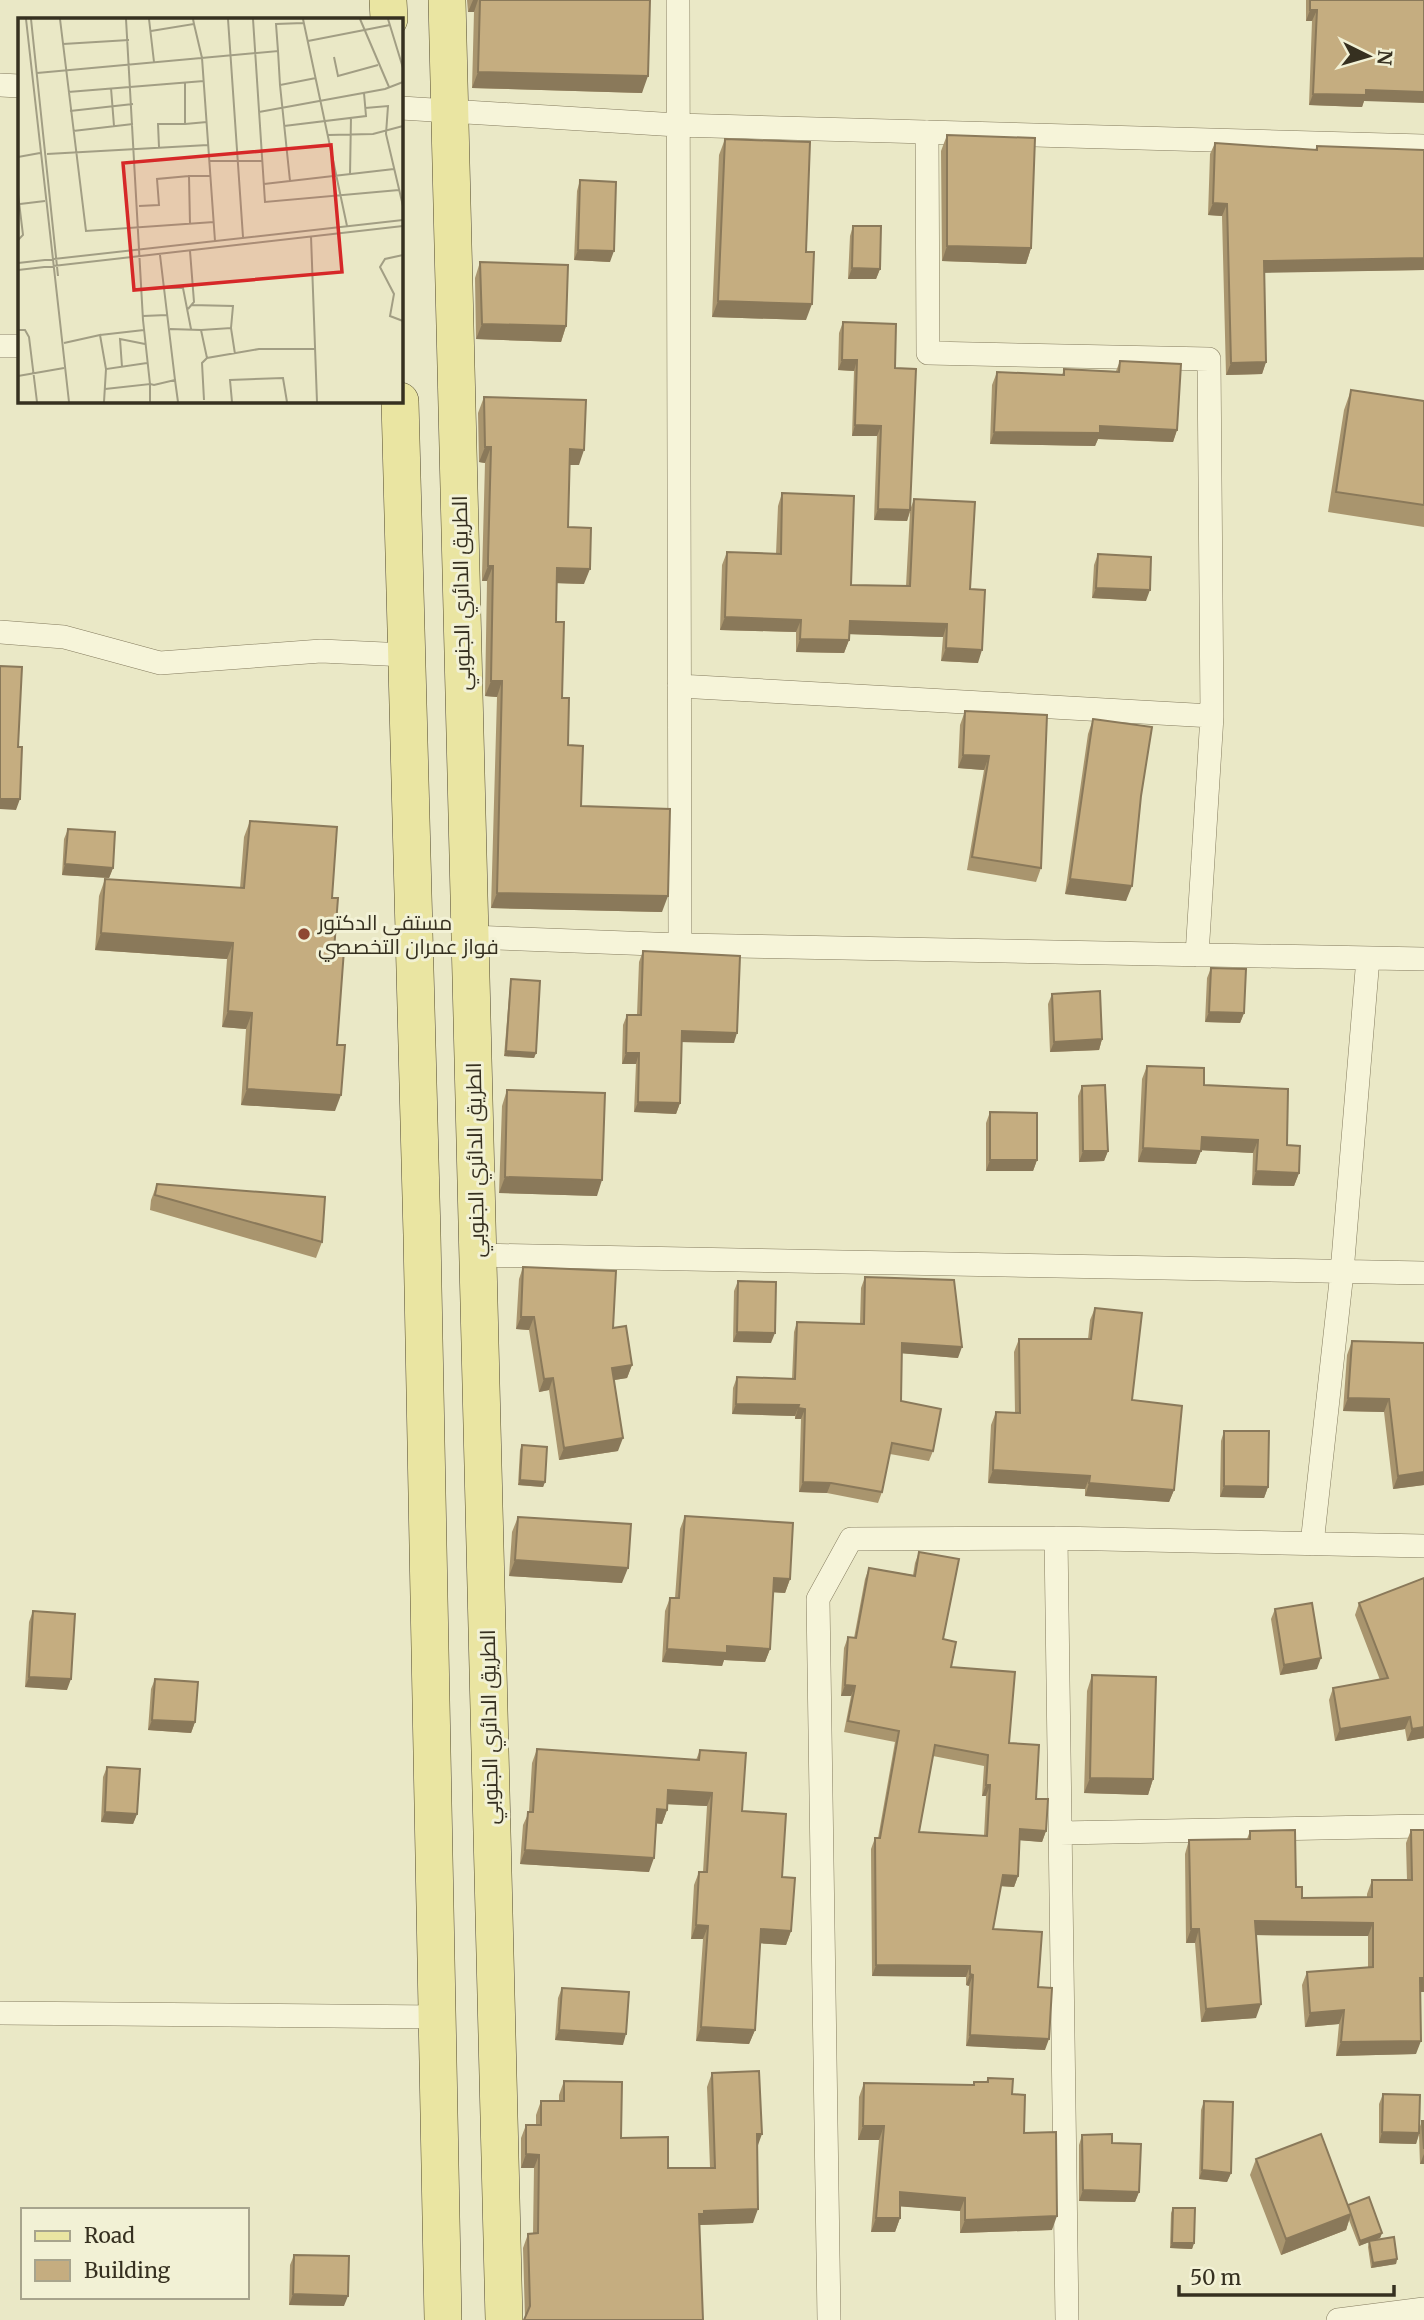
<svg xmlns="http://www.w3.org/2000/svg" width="1424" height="2320" font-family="Merriweather,Cairo,serif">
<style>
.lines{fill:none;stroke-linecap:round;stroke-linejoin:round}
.street-casing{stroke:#847b5e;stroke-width:24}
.primary-casing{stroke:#524931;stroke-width:38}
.street{stroke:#f6f4d9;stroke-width:23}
.primary{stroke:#eae5a2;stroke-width:37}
.wall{fill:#a9956e;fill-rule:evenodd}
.shaded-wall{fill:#8a795a}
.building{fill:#c5ad80;stroke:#8a795a;stroke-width:2;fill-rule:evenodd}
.poi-dot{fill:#8e4833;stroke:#f2f1d5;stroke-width:2.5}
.labels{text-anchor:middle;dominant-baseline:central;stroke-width:6;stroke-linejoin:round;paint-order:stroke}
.street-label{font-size:21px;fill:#363020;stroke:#f2f1d5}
.poi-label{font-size:21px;fill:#363020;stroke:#f2f1d5;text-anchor:start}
.inset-road{fill:none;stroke:#a29e84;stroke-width:2}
.view{fill:#d62828;fill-opacity:0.15;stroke:#d62828;stroke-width:3.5}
.inset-edge{fill:none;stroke:#363020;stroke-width:3.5}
</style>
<rect width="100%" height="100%" fill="#eae8c6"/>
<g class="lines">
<defs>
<path id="street" d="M678,0l2,945
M0,85l19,1
M401,108l276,17 747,21
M927,132l1,221 281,6 3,357
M0,346h19
M0,632l64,5 96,26 161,-12 85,4
M679,686l533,30 -15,239
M470,937l210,8 744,14
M477,1255l947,18
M1056,1538l11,782
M1312,1544l30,-272 26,-314
M1060,1833l364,-7
M0,2013l437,4
M829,2320l-11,-721 33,-60 205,-1 368,8
M1338,2320l86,-11"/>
<path id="primary" d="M388,0l1,19
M447,0l57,2320
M400,401l22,834 21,1085"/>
</defs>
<use href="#street" class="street-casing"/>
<use href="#primary" class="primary-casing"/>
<use href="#street" class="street"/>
<use href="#primary" class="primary"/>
</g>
<path class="wall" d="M467,0h183l-8,93 -170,-5 2,-76h-6z
M1306,0h118l-60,101 -2,6 -53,-2 3,-84h-6z
M947,135l84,113 -5,16 -84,-3 -1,-110z
M725,139l81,113v68l-94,-3 7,-162z
M1215,143l100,7 2,-4 107,4v120l-160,2 2,90 -4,12 -36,1 -4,-159 -14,-1 2,-61z
M580,180l30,82 -36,-2 3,-69z
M853,226l27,43 -4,10h-28l2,-43z
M480,262l86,64 -5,16 -85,-3 -1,-61z
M843,322l52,46 15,142 4,-11 56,90 8,74 -37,-2 2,-24 -94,-3v6l-5,13 -48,-1v-20l-76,-2 2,-65 5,-13 49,2 2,-48 4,-13 69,92 55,1 4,-74 -3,9 -33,-1 3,-84h-25l2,-65 -16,-1 1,-37z
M1120,361l57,69 -4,12 -75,-3 -3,7 -105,-2 2,-59 5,-13 65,3 2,-6 52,2z
M1351,390l73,11v126l-96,-15 16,-102z
M484,397l95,68h-9l-2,62 16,57 -27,-1 -1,39 6,76 6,47 13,61 81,106 -171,-4 6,-211 -12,-1 2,-115h-5v-6l3,-112 -6,-1 -1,-49z
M1098,554l48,47 -54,-3 2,-33z
M965,711l76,157 -5,14 -69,-12 17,-100 -26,-2 2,-43z
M1093,719l48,77 -15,105 -61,-7 23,-160z
M250,821l82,77 5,147 -2,66 -94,-6 5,-76 -24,-2 5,-68 -132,-9 4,-54 6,-17 135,9 4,-51z
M68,829l45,39 -4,10 -47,-3 2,-36z
M643,951l91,92 -52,-1 -2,61 -4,11 -42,-2 2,-48h-14l1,-39 4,-10h10l2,-53z
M1211,968l33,45 -4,10 -35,-1 2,-44z
M511,979l25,74 -2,5 -30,-2 6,-71z
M1052,994l50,45 -3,11 -49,2 -2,-48z
M1147,1066l140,79 12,28 -5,13 -42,-1 1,-32 -52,-3 -5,14 -58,-2 4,-83z
M1082,1086l26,65 -4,10 -25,1 -1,-66z
M507,1090l90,106 -98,-3 3,-87z
M990,1112l47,48 -4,11h-47v-48z
M157,1184l165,58 -6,16 -166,-48 1,-10z
M523,1267l90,61 19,37 -5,13 -13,2 4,71 -59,9 -10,-70 -10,2 -10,-62 -13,-1 3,-50z
M865,1277l93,81 -56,-5 -1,48 32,50 -4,10 -39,-7 -8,38 -4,11 -51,-10 -28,-1 2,-73h-6v-3l-63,-2 1,-26 4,-11 55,2 2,-47 3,-10 63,2 1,-36z
M738,1281l33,62 -38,-1 1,-51z
M1095,1308l37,92 42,90 -5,12 -84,-6v-7l-97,-6 3,-58 5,-13 19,1 -1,-61 5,-13h69l2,-19z
M1352,1341l72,2v142l-31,4 -9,-77 -41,-1 4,-56z
M1224,1431l44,56 -4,11 -44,-1 1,-56z
M522,1445l23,37 -2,5 -25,-2 2,-35z
M685,1516l105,63 -5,14 -12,-1 -3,57 -5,13 -41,-2 -2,6 -60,-4 3,-51 5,-13h5l5,-69z
M518,1517l104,66 -113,-7 3,-44z
M919,1552l32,115 58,76 27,56 10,32 -4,11 -22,-2 -2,36 -4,11 -13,-1 -8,43 45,58 7,63 -79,-4 3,-60 -3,-1v-8l-94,-1 -1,-127 4,-11h3l17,-96 -51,-10 7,-36h-10l3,-48 4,-11 6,1 11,-59 4,-11 44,7 2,-12zM933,1756l51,10 -2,30h4l-2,40 -65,-4z
M1359,1603l65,135 -17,3 -2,-12 -70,12 -6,-41 4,-12 47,-8 -25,-65z
M1275,1609l42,60 -37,6 -9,-56z
M33,1611l34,79 -42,-3 4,-65z
M1092,1675l61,104 -5,16 -64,-2 3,-102z
M155,1679l40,43 -4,11 -43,-3 3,-41z
M537,1749l159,11 4,-10 42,61 40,66 9,54 -5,14 -26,-2 -5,87 -6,14 -53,-3 7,-102h-12l3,-54 5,-13h4l4,-66 -40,-2v6l-5,14 -6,-1 -7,49 -129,-8 3,-39 6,-13 3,-49z
M107,1767l30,47 -4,10 -32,-2 2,-45z
M1411,1830l9,162 -4,62 -80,2 3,-32 -34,3 -3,-42 5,-13 61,-5v-31l-112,-1v83l-55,4 -6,-79h-9l-1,-89 4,-14 58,-1 3,-8 46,56 6,11 65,-1v-3l5,-14h35l-1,-37z
M562,1988l61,57 -68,-5 3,-42z
M712,2073l45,74 -4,76 -53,2 -175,93 -2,-70 5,-14h5l1,-66h-13v-30l5,-13h10v-10l5,-14h18v-6l5,-14 57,57 47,30h42l-3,-81z
M988,2078l24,16 40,136 -92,3v-22l-60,-5v12l-5,14h-24l8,-92h-21l1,-43 5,-14 109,2 1,-3h12z
M1383,2094l36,35 3,-8h2v43h-4l-1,-29 -3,9 -37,-1v-39z
M1204,2101l27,72 -4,9 -28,-3 2,-69z
M1082,2135l30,8 27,49 -4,10 -56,-1v-56z
M1256,2159l126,74 -2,5 -8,3 25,18 -1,5 -25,4 -3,-21 1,-5 -10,4 -10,-26 -3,10 -65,25 -31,-80z
M1173,2208l21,35 -2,6 -22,-1 1,-35z
M294,2255l50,51 -55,-1 1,-40z"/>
<path class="shaded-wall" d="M473,0h5l-4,12h-6z
M1310,10h7l-5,11h-6z
M478,72l170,4 -6,17 -170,-5z
M1366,90l58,2v11l-60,-2 -2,6 -53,-2 4,-11z
M1213,203l14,1 -5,12 -14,-1z
M947,246l84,2 -5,16 -84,-3z
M578,250l36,1 -4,11 -36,-2z
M1424,258v12l-164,3 4,-12z
M852,268l28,1 -4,10h-28z
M718,301l94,3 -6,16 -94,-3z
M482,324l84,2 -5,16 -85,-3z
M842,360h15l-3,11 -16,-1z
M1266,362l-4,12 -36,1 5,-12z
M855,425l26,1 -4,10h-25z
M1100,426l77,4 -4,12 -75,-3 -3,7 -105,-2 4,-12z
M485,447h6l-6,16 -6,-1z
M570,449l14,1 -5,15h-14z
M878,509l32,1 -3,11 -33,-1z
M488,566h5l-6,15h-5z
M557,568l33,1 -6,15 -32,-1z
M1096,588l54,2 -4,11 -54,-3z
M725,617l76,3 -5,12 -76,-2z
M850,621l97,3 -4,13 -98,-3z
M800,639l49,1 -5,13 -48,-1z
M946,648l36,2 -4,13 -37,-2z
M491,681h11l-5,16 -12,-1z
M963,755l26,1 -5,14 -26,-2z
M0,799h20l-4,11 -16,-1z
M65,864l48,4 -4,10 -47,-3z
M1070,879l62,7 -6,15 -61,-7z
M497,893l171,3 -6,16 -171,-4z
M101,933l132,10 -6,16 -132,-9z
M228,1011l24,2 -6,16 -24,-2z
M1209,1012l35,1 -4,10 -35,-1z
M682,1031l55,2 -3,10 -56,-1z
M1102,1039l-3,11 -49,2 4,-10z
M506,1051l30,2 -2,5 -30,-2z
M626,1053h13l-3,11h-14z
M247,1089l94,6 -6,16 -94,-6z
M638,1102l42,1 -4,11 -42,-2z
M1202,1137l56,3 -5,13 -56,-3z
M1143,1148l58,3 -5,13 -58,-2z
M1083,1151h25l-4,10 -25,1z
M990,1160h47l-4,11h-47z
M1256,1171l43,2 -5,13 -42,-1z
M505,1177l97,3 -5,16 -98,-3z
M521,1317h13l-5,13 -13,-1z
M737,1332l38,1 -4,10 -38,-1z
M902,1343l60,4 -4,11 -60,-5z
M632,1365l-5,13 -19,3 4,-13z
M553,1378l-4,12 -10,2 5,-13z
M1348,1398l41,1 -5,13 -41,-1z
M736,1404l63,1 -4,11 -63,-2z
M798,1408l7,1 -4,10h-6z
M623,1438l-5,13 -59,9 5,-12z
M993,1470l97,6 -5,13 -97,-6z
M1424,1472v13l-31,4 5,-13z
M520,1480l25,2 -2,5 -25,-2z
M803,1482l28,1 -4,10 -28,-1z
M1089,1483l85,7 -5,12 -84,-6z
M1224,1486l44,1 -4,11 -44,-1z
M515,1560l113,8 -6,15 -113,-7z
M774,1578l16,1 -5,14 -16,-1z
M727,1646l43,3 -5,13 -41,-2 -2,6 -60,-4 5,-13z
M1321,1658l-4,11 -37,6 4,-10z
M29,1677l42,2 -4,11 -42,-3z
M845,1685l10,1 -4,10h-10z
M1410,1717l-5,12 -70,12 5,-12z
M152,1720l43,2 -4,11 -43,-3z
M1424,1727v11l-17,3 5,-12z
M1090,1778l63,1 -5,16 -64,-2z
M986,1785h4l-4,11h-4z
M668,1790l44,3 -5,13 -44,-2z
M657,1809l10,1 -5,14 -10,-1z
M105,1812l32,2 -4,10 -32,-2z
M1020,1829l26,2 -4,11 -26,-2z
M525,1850l129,8 -5,14 -129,-8z
M1003,1875l15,1 -4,11 -15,-1z
M1255,1921l118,2 -5,13 -118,-1z
M696,1925l12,1 -5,13h-12z
M761,1929l30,2 -5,14 -30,-2z
M1191,1929h8l-4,14h-9z
M876,1965l94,1 -4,11 -94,-1z
M970,1974l3,1 -4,11 -3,-1z
M1420,1978h4v14h-9z
M1261,2004l-5,14 -55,4 5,-13z
M1344,2010l-5,14 -34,3 5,-14z
M701,2027l54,3 -6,14 -53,-3z
M559,2030l67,4 -3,11 -68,-5z
M970,2035l79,4 -4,11 -79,-4z
M1421,2041l-5,13 -80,2 5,-14z
M863,2126h21l-5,14h-21z
M1382,2132l37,1 -3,11 -37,-1z
M757,2134h5l-5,14z
M526,2154l13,1 -5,13h-13z
M1424,2154v10h-4z
M1202,2170l29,3 -4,9 -28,-3z
M1083,2190l56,2 -4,10 -56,-1z
M900,2192l65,6 -5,13 -65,-5z
M758,2209l-5,14 -53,2 -1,-11 5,-3z
M1351,2214l-5,16 -65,25 5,-16z
M1057,2216l-5,14 -92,3 5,-13z
M876,2218h24l-5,14h-24z
M1382,2233l-2,5 -21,8 1,-5z
M1172,2243h22l-2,6 -22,-1z
M1397,2259l-1,5 -25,4 2,-5z
M293,2294l55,2 -4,10 -55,-1z"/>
<path class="building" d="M480,0h170l-2,76 -170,-4z
M1310,0h114v92l-58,-2v5l-53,-1 4,-84h-7z
M947,135l88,3 -4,110 -84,-2z
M725,139l85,3 -4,110h8l-2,52 -94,-3z
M1215,143l102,7v-4l107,4v108l-160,3 2,101 -35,1 -4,-159 -14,-1z
M580,180l36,2 -2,69 -36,-1z
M853,226h28l-1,43 -28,-1z
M480,262l88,3 -2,61 -84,-2z
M843,322l53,2 -1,44 21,1 -6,141 -32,-1 3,-83 -26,-1 2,-65h-15z
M1120,361l61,3 -4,66 -77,-4v7l-106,-1 3,-60 67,3v-6l55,3z
M1351,390l73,11v104l-88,-13z
M484,397l102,3 -2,50 -14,-1 -2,78 23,1 -1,41 -33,-1 -1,54h8l-2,76h7l-1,47 15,1 -2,60 89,3 -2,87 -171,-3 5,-212h-11l2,-115h-5v-7l3,-112h-6z
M782,493l72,3 -3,89 59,1 4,-87 61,3 -5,87 15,1 -3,60 -36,-2 1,-24 -97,-3 -1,19 -49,-1 1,-19 -76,-3 2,-65 54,2z
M1098,554l53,3 -1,33 -54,-2z
M0,666l22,1 -4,80h4l-2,52h-20z
M965,711l82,4 -6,153 -69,-11 17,-101 -26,-1z
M1093,719l59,8 -11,69 -9,90 -62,-7z
M250,821l87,6 -5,71h6l-4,52h10l-7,95h8l-4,50 -94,-6 5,-76 -24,-2 5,-68 -132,-10 4,-54 139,9z
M68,829l47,3 -2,36 -48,-4z
M643,951l97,5 -3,77 -55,-2 -2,72 -42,-1 1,-49h-13l1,-38h14z
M1211,968l35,1 -2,44 -35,-1z
M511,979l29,2 -4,72 -30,-2z
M1100,991l2,48 -48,3 -2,-48z
M1147,1066l57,2v17l84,4 -1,56 13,1 -1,27 -43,-2 2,-31 -56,-3 -1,14 -58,-3z
M1105,1085l3,66h-25l-1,-65z
M507,1090l98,3 -3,87 -97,-3z
M990,1112l47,1v47h-47z
M157,1184l168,13 -3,45 -167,-47z
M523,1267l93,4 -3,57 13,-2 6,39 -20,3 11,70 -59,10 -11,-70 -9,1 -10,-62h-13z
M865,1277l89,3 8,67 -60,-4 -1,58 40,8 -8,42 -41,-8 -10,49 -51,-9 -28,-1 2,-73 -7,-1 1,-3 -63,-1 1,-27 58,2 2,-57 67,2z
M738,1281l38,1 -1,51 -38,-1z
M1095,1308l47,5 -10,87 50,6 -8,84 -85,-7 1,-7 -97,-6 3,-58 24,1 -1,-74h72z
M1352,1341l72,2v129l-26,4 -9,-77 -41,-1z
M1224,1431h45l-1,56 -44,-1z
M522,1445l25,2 -2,35 -25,-2z
M685,1516l108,7 -3,56 -16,-1 -4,71 -43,-3v7l-60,-4 3,-51h9z
M518,1517l113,7 -3,44 -113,-8z
M919,1552l40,7 -16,80 13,3 -5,25 64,5 -6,71 30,2 -3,54h12l-2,32 -26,-2 -2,47 -15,-1 -10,54 49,3 -4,55 14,1 -3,51 -79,-4 3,-60 -3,-1v-8l-94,-1 -1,-127h5l19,-107 -51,-10 7,-35 -10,-1 3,-48 8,1 13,-70 46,8zM935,1745l53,10 -2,30h4l-3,51 -68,-4z
M1424,1578v149l-12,2 -2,-12 -70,12 -7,-41 55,-10 -29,-75z
M1312,1603l9,55 -37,7 -9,-56z
M33,1611l42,3 -4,65 -42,-2z
M1092,1675l64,2 -3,102 -63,-1z
M155,1679l43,3 -3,40 -43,-2z
M537,1749l162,11 1,-10 46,3 -4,58 44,3 -4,63 13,1 -4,53 -30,-2 -6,101 -54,-3 7,-101 -12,-1 3,-53h8l5,-79 -44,-3 -1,20 -10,-1 -3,49 -129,-8 3,-38h5z
M107,1767l33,2 -3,45 -32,-2z
M1295,1830l1,57h6v11l70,-1v-17h40l-1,-50h13v148h-4l1,63 -80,1 3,-32 -34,3 -3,-41 66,-5v-44l-118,-2 6,83 -55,5 -7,-80h-8l-2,-89 61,-1v-8z
M562,1988l67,4 -3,42 -67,-4z
M759,2071l3,63h-5l1,75 -54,2v3h-5l4,106h-179l6,-14 -2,-72 10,-1 1,-78 -13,-1v-29h15v-24h23v-20l58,1 -1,56 47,-1v31h47l-3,-95z
M988,2078l25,1 -1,15 13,1 -1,38 32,-1 1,84 -92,4v-22l-65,-6v26h-24l8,-92h-21l1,-43 110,2v-3h14z
M1383,2094l37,1 -1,38 -37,-1z
M1204,2101l29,1 -2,71 -29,-3z
M1422,2121h2v28z
M1112,2134v9l29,1 -2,48 -56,-2 -1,-55z
M1321,2134l30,80 -65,25 -30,-80z
M1369,2197l13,36 -22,8 -12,-36z
M1173,2208h22l-1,35h-22z
M1394,2237l3,22 -24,4 -4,-22z
M294,2255l55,1 -1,40 -55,-2z"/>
<circle class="poi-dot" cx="304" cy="934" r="7"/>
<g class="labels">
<g class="street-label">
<text transform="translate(461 593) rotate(-91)">الطريق الدائري الجنوبي</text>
<text transform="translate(475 1160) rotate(-91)">الطريق الدائري الجنوبي</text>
<text transform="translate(489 1727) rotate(-91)">الطريق الدائري الجنوبي</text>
</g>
<g class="poi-label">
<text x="318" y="922">مستفى الدكتور<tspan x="318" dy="24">فواز عمران التخصصي</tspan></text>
</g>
</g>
<g transform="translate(18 18)">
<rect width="385" height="385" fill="#eae8c6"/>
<path class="inset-road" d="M8,1l43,383M13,1l27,257M42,1l26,212 128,-9M108,1l17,301 7,64 4,1 21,-5 -15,-125M131,1l5,43M210,1l15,218M235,1l12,183 134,-12M285,1l44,207M342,1l29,68M370,1l15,49M176,6l8,34 13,183M133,13l43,-7 -1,-5M290,23l82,-16M45,26l66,-4M260,33l-2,-27 28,-1M316,39l4,19 40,-11M19,55l241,-22 2,34M93,70l3,38M50,74l136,-11M347,90l23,-2 -2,28 17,72M52,93l63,-7M241,94l126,-23 18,-7M167,106l22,-2M266,108l82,-10 -2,-23M55,113l60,-7M310,117l45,-1 30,-8M141,129l-1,-23h27v-42M29,136l161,-9M0,139l22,-4M191,143h53M332,157l1,-58M272,163l-10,-96 36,-7M246,166l130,-15M0,176l5,41 -5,5M2,186l25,-3M121,188l20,-1 -2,-26 32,-3M172,206l-1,-48h21M293,218l6,166M385,237l-18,4 -5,8 14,27 -4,22 13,5M0,245l385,-43M0,252l385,-44M147,270h18l8,41M173,287l42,1 -2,22M170,291l6,-7 -4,-51M125,298l24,-1M152,311l31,1 6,28M0,312h7l4,7 8,65M183,312l30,-2 4,26M82,317l44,-5M46,325l36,-8 6,34M104,349l-2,-28 25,5M0,358l46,-8M157,362l3,22M87,371l45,-5v18M186,382l-2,-37 5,-5 52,-9h56M86,384l2,-33 41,-6M214,384l-2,-22 53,-2 4,24"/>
<path class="view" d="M313,127l11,127 -208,18 -11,-127z"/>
<rect width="385" height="385" class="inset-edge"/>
</g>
<rect x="21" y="2208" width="228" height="91" fill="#f2f1d5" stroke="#a7a48d" stroke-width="2"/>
<rect x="35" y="2231" width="35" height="10" fill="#eae5a2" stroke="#a7a48d" stroke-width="2"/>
<text x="84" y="2243" font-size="21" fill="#363020">Road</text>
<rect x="35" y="2260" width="35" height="21" fill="#c5ad80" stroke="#a7a48d" stroke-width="2"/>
<text x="84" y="2278" font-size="21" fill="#363020">Building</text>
<g transform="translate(1368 56) rotate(95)" stroke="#f2f1d5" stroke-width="5" paint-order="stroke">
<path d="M0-5L12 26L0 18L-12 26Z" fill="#363020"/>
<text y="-10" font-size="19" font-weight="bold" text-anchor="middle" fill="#363020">N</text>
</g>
<path d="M1179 2285v10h215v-10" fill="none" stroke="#363020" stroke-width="3.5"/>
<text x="1190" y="2285" font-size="21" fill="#363020" stroke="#f2f1d5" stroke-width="5" paint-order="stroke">50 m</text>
</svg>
